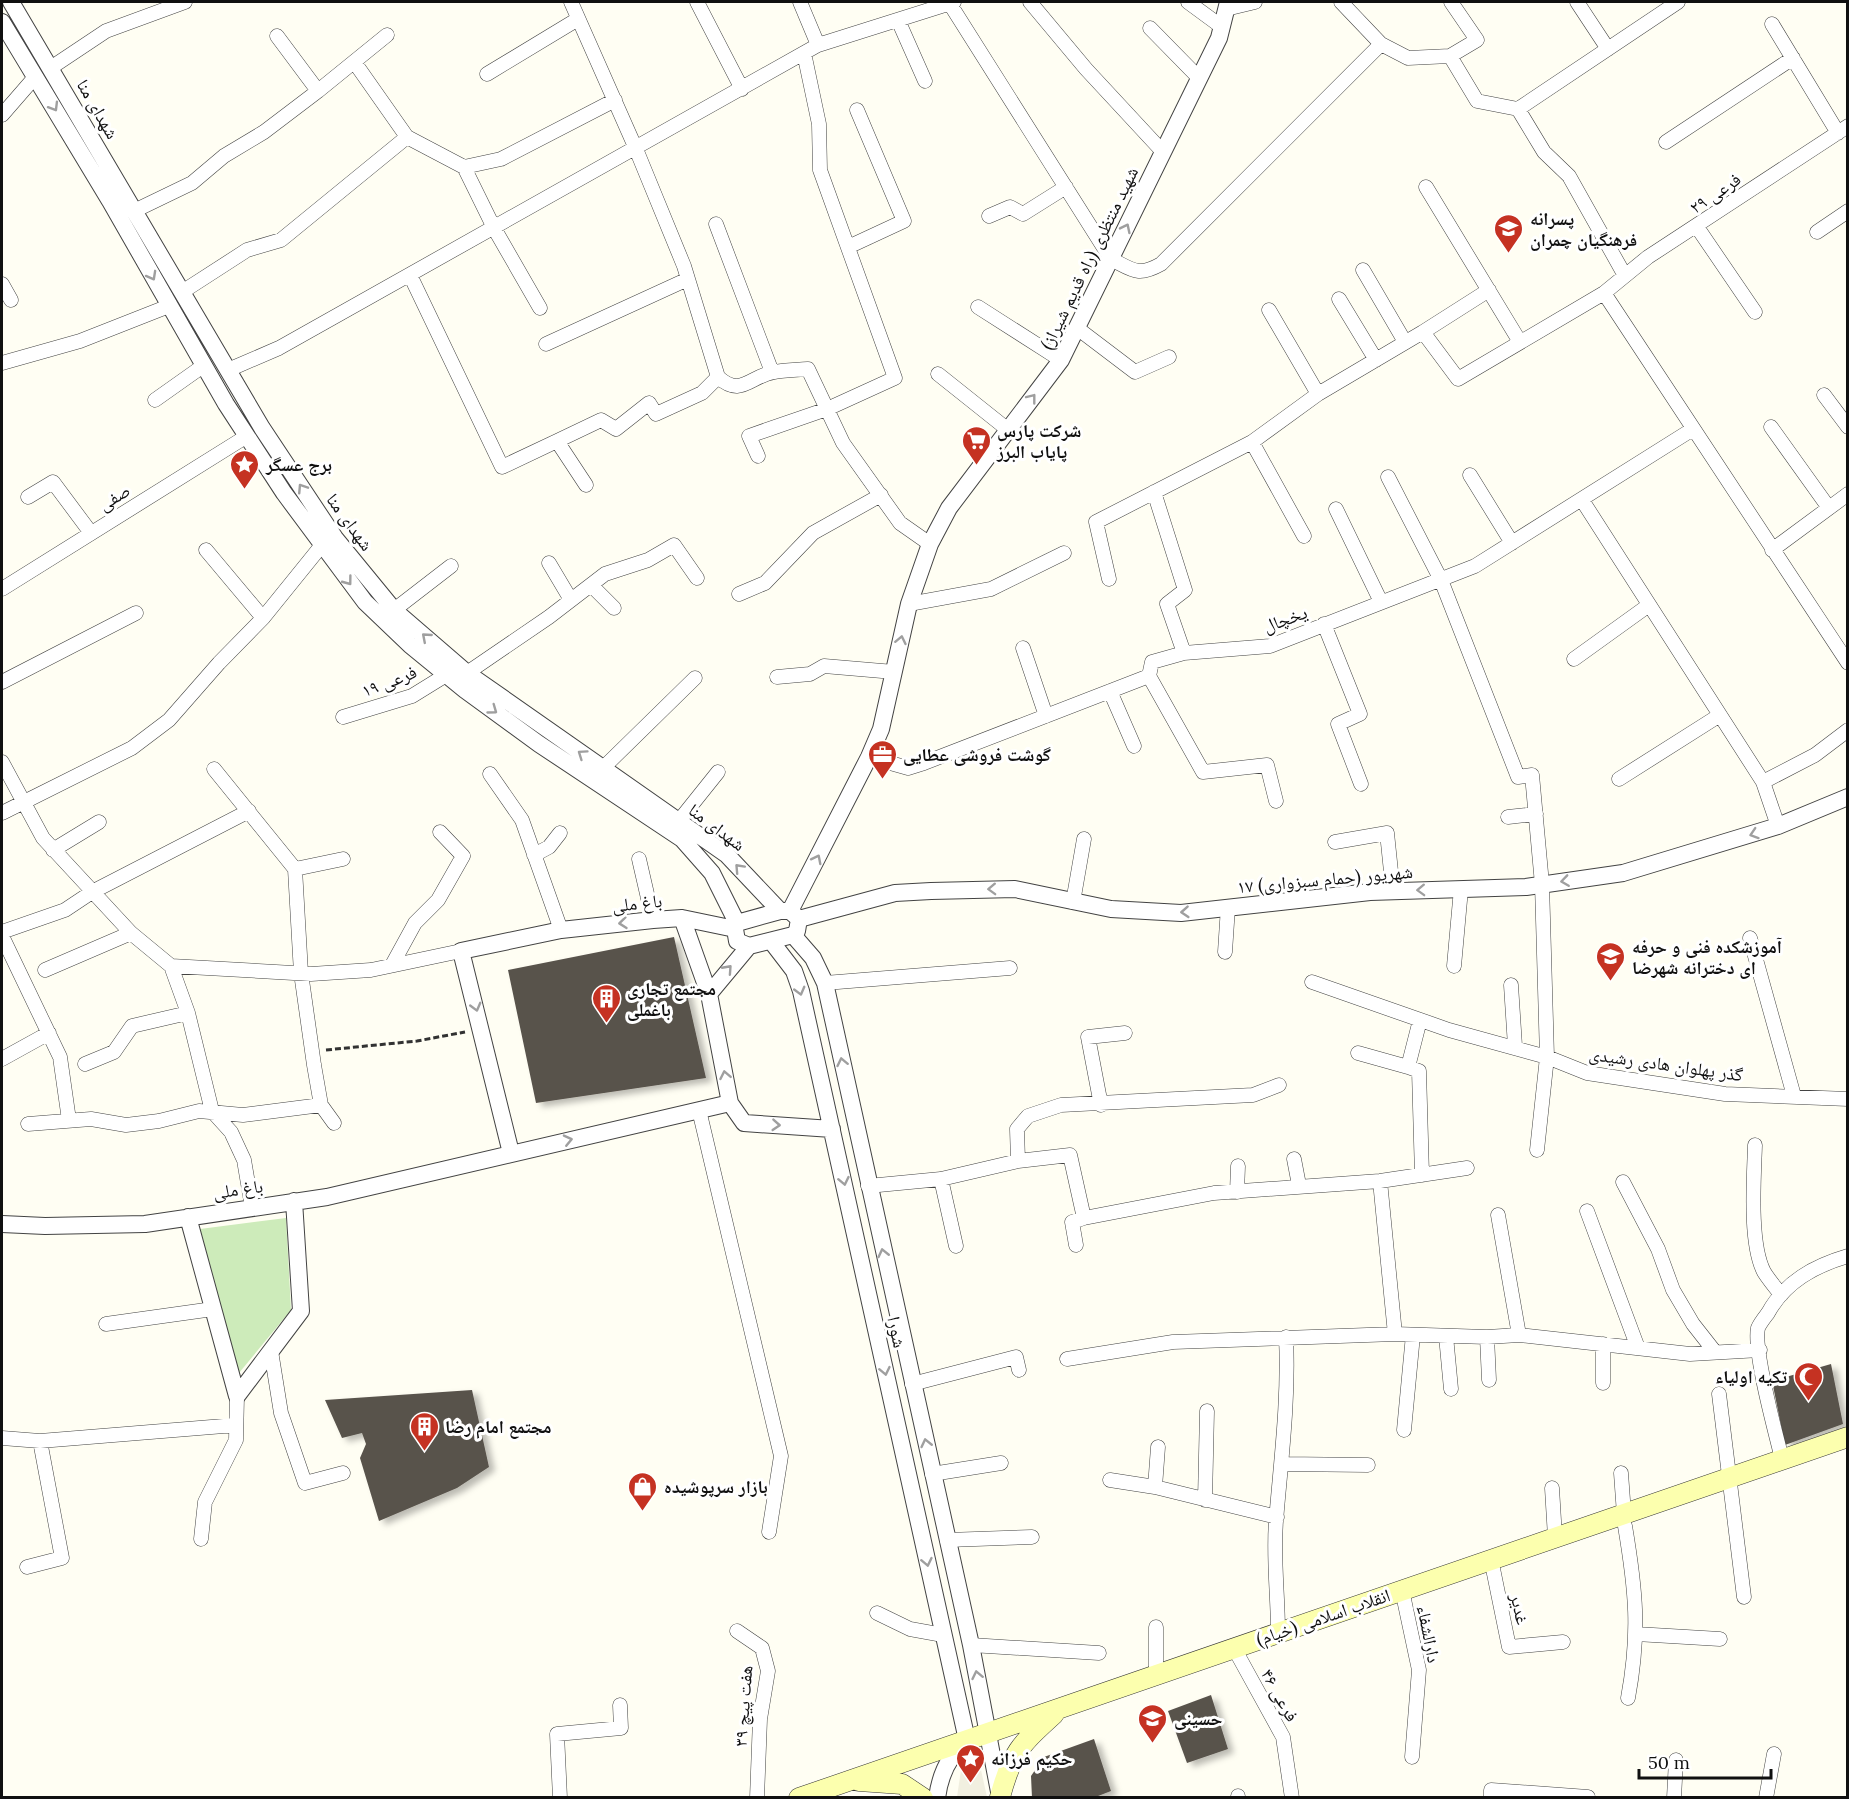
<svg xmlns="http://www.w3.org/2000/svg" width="1849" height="1799" font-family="Lora,'Noto Naskh Arabic',serif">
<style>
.green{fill:#cdebba}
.plaza{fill:#f1efe0}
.building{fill:#59534c;filter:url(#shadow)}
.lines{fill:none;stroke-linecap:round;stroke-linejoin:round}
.minor-casing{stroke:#434343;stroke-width:15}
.tertiary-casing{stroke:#434343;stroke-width:18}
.secondary-casing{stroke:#323232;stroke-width:21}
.path{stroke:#323232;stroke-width:3;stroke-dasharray:6 3;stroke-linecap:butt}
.minor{stroke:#fff;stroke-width:14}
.tertiary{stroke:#fff;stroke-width:16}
.secondary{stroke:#fcffae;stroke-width:20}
.oneway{stroke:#9f9f9f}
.labels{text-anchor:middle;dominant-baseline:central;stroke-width:6;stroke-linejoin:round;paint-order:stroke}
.street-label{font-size:18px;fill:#101010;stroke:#fff}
.poi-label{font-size:18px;font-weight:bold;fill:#101010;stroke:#fff;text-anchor:start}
</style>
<defs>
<filter id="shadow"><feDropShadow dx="6" dy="4" stdDeviation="3" flood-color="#0004"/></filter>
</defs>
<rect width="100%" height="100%" fill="#fffef3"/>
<path class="green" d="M286,1218l5,92 -52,63 -39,-144z"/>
<path class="plaza" d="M966,1762l8,1 7,7 6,27h-30l4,-27z"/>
<path class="building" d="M674,937l32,141 -170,25 -28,-133z
M1831,1364l12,60 -58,21 -13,-64z
M472,1390l17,77 -32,21 -78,33 -19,-63 6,-14 -4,-11 -20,5 -17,-38z
M1211,1695l17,54 -41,14 -19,-52z
M1094,1739l17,52 -18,7h-61l-1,-22 13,-19z"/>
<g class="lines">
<defs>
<path id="minor" d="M571,2l65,147 48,117 34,111c23,21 32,-1 56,-5 11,-2 22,-2 34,-3l35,74 57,80 30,21
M697,2l45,87
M800,2l18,43
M1030,2l56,67 77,83
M1188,2l34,25
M1341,2l40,42 27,14 42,-2 27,45 41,8 26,43 25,24 55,98
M1577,2l31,47
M950,4l161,255c22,11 27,18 50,5l220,-220
M1226,9l29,-7
M898,20l27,61
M1772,24l66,109
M1150,28l49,50
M277,36l41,55
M1450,56l27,-16 -26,-38
M355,63l52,74 57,30 30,61 46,80
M52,67l54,-36 79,-29
M487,74l91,-55
M1518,109l160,-107
M2,115l33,-38
M1666,142l127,-84
M464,167l37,-8 114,-59
M1426,187l94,155
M134,211l58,-28 32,-27 40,-24 54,-41 69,-56
M989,216l21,-9 13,7 43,-27
M716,224l56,148
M1697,227l58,85
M1817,232l31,-21
M848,247l56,-26 -47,-111
M1363,270l42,72
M410,275l92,192 55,-26
M2,284l9,16
M182,292l65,-42 34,-10 126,-103
M1604,293l244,370
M1339,299l37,61
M978,307l83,53
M1269,310l49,84
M1077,328l58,44 34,-15
M1423,332l66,-42
M546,344l142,-65
M2,363l78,-22 89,-35
M228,370l51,-22 539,-303 136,-43
M938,374l69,55
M1824,395l24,32
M155,400l48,-34
M1771,427l58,81
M1252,442l52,94
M758,456l-9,-20 78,-27 68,-31 -75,-208 -1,-46 -15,-71
M1470,475l42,68
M1388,477l53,103 77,197 14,-2 10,109 5,173 40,16 138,21 123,5
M586,485l-29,-44 44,-21 15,9 33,-26 7,11 46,-21 16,-16
M1154,492l31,98 -18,14 17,49
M28,497l25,-15 38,51
M1582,500l181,282 15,44
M1336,509l45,93
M206,550l57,68
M1772,550l76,-56
M549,563l22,37
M1109,579l-13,-57 156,-80 66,-48 105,-62 35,47 146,-86 44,-36 200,-131
M591,585l23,23
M2,589l245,-153
M739,594l26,-11 48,-50 68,-38
M909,604l82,-15 73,-36
M394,610l57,-44
M1324,624l36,90 -22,10 23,60
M1023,648l23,68
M1574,659l75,-54
M467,673l82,-56 56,-43 43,-14 26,-15 23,33
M1149,676l54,96 64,-7 9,36
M777,677l33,-3 14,-8 70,6
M2,682l134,-69
M1110,691l24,55
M343,717l69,-21 34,-21
M869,757l39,11 16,-5 225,-87 3,-14 32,-9 86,-7 205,-80 218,-137
M2,762l41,76 88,95 40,33 140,8 60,-4 90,-19
M214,769l81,100 6,104 13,92 7,40 13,18
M602,769l93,-91
M490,774l32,46 39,110
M1619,779l101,-64
M1763,782l52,-27 33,-25
M2,813l130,-65 37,-28 50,-57 44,-45 59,-73
M1508,817l28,-3
M678,822l40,-50
M1335,842l52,-9 6,58
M53,850l46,-28
M534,855l15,-8 11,-14
M639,859l14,61
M295,869l48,-10
M1073,902l11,-63
M2,932l63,-22 27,-18 157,-81
M2,936l58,121 9,63
M1750,938l44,158
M1225,952l3,-45
M392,965l23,-42 23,-23 25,-44 -23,-24
M171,966l17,47 24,98 19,21 13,28 8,47
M1454,966l7,-77
M45,970l86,-37
M1312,982l137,48 98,27 -10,93
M825,983l185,-15
M1511,985l4,61
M1420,1020l-12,47 11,4 3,104
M1358,1053l50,14
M2,1059l47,-26
M85,1064l29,-12 18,-26 56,-13
M1101,1105l-13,-68 37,-4
M699,1110l82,346 -12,76
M28,1124l63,-5 35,6 33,-4 40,-10 44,4 78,-10
M1755,1145c-1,33 -6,98 9,127 5,8 12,16 17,23
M1294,1159l5,26
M1018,1161l-1,-32 11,-13 33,-11 192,-10 26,-10
M941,1179l15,67
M1380,1181l15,153
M1623,1182l35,67 15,41 20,34 22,28
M868,1186l73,-7 77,-18 52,-6 14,63
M1237,1192l1,-26
M1587,1211l51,137
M1498,1215l21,120
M1076,1245l-4,-23 12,-4 130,-25 166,-12 87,-13
M106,1324l107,-15
M1446,1336l5,53
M1487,1337l2,43
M1603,1344v39
M271,1351l10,62 24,70 38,-10
M1067,1359l106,-17 222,-8 92,3 32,-2 171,19 70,-4
M912,1384l104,-27 3,13
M1719,1394l25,203
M1404,1430l9,-95
M2,1438l38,3 196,-16
M1782,1459c-6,-25 -29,-108 -24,-131 2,-5 7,-11 10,-15 17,-31 46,-47 80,-57
M1283,1464l85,1
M1621,1473l3,41
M932,1474l69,-11
M1110,1480l45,7 122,30
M1155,1487l3,-40
M1552,1488l3,49
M1205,1500l2,-89
M1625,1526c11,65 15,107 3,172
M201,1539l4,-37 31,-62 1,-44
M947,1540l85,-3
M1491,1559l18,88 54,-5
M27,1567l35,-9 -22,-117
M1402,1590l17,80 -7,87
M877,1613l33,16 33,6
M1156,1627v47
M737,1631l25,17 6,23 -8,48 -3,79
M1278,1632c0,-36 -5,-74 -2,-111 5,-61 13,-122 10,-184
M1636,1634l84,5
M971,1645l128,8
M1234,1648l49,89 9,61
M1238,1796v2
M560,1798l-3,-64 64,-6 -1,-23
M1491,1798v-8l97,7
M1674,1798l2,-38
M1766,1798l8,-44"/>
<path id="tertiary" d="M11,2l251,426 73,110 59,72 73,63 260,182 53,56
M2,22l108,179 116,203 58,89 81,109 45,43 55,45 74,54 143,95 30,34 25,50
M780,911h10l9,8 -2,12 -4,4 -44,11 -12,-5 -2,-12 2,-6z
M790,911l79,-154 12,-28 28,-125 21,-60 19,-36 112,-148 158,-322 9,-36
M799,919l96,-26 36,-2 84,-2 96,20 70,4 189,-21 156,-5 97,-14 155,-47 70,-29
M793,935l20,23 12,25 146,662 29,152
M771,941l23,30 7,20 166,749c-18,15 -27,34 -30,58
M709,994l40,-48
M730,1103l14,20 88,6
M511,1153l-50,-202 100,-21 92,-10 29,-2 53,11
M188,1217l49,179
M2,1224l43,2 100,-2 182,-27 403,-94 -21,-109 -27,-76
M237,1396l64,-85 -7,-110"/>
<path id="secondary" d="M859,1781l43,3 21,14
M1000,1797c12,-45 20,-52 54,-83
M799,1798l1049,-361"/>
</defs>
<use href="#minor" class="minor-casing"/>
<use href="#tertiary" class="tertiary-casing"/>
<use href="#secondary" class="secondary-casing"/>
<path class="path" d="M326,1050l91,-9 48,-9"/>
<use href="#minor" class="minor"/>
<use href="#tertiary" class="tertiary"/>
<use href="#secondary" class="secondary"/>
</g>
<defs><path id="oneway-chevron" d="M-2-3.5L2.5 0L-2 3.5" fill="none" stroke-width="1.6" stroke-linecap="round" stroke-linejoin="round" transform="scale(1.5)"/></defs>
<g class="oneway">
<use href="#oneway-chevron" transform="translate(54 107) rotate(59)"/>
<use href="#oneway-chevron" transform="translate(1126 228) rotate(-64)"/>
<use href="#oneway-chevron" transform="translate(152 276) rotate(61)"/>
<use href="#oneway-chevron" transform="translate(1032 398) rotate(-52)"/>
<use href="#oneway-chevron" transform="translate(302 488) rotate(-123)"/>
<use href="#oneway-chevron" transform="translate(348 581) rotate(53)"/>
<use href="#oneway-chevron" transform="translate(426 637) rotate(-139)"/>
<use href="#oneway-chevron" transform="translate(901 640) rotate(-78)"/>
<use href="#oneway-chevron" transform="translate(493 710) rotate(36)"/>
<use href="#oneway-chevron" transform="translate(582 754) rotate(-145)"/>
<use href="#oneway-chevron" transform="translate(1754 834) rotate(162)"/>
<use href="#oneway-chevron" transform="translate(817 859) rotate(-63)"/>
<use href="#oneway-chevron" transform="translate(739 868) rotate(-133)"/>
<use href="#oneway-chevron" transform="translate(1565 881) rotate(172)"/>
<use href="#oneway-chevron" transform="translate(992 889) rotate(178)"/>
<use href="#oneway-chevron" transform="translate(1421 890) rotate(178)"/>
<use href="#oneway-chevron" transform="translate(1185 912) rotate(176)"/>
<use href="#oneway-chevron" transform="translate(623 923) rotate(174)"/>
<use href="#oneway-chevron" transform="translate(728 969) rotate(-48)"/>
<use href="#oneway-chevron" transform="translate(800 991) rotate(75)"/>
<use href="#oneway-chevron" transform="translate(476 1007) rotate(75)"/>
<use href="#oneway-chevron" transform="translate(842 1062) rotate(-102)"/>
<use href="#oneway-chevron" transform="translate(725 1075) rotate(-101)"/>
<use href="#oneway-chevron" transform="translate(776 1125) rotate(4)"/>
<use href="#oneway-chevron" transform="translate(568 1140) rotate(-13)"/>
<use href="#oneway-chevron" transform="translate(844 1181) rotate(78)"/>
<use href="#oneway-chevron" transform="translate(883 1253) rotate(-103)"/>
<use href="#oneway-chevron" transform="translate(885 1371) rotate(78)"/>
<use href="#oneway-chevron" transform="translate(926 1443) rotate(-103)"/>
<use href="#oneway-chevron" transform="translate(927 1562) rotate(78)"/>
<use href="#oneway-chevron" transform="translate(977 1675) rotate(-102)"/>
</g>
<defs>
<symbol id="school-pin" viewBox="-11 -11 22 30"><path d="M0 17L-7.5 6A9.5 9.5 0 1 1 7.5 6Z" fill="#c53222" stroke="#fff"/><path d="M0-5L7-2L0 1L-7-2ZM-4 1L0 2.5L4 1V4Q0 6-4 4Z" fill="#fff"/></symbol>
<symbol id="supermarket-pin" viewBox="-11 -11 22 30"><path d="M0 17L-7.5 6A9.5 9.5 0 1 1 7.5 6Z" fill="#c53222" stroke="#fff"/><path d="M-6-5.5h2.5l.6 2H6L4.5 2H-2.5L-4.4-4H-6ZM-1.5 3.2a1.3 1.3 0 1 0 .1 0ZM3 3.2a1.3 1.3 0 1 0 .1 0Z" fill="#fff"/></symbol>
<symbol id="sight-pin" viewBox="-11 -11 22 30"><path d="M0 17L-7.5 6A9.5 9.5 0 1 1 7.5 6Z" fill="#c53222" stroke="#fff"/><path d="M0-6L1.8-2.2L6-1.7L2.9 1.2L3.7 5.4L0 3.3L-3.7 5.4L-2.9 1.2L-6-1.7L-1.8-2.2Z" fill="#fff"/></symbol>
<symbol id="office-pin" viewBox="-11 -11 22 30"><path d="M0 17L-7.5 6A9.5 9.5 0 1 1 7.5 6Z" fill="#c53222" stroke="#fff"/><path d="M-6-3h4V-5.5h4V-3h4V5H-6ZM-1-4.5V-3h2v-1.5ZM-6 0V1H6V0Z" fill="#fff"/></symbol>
<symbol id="university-pin" viewBox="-11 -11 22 30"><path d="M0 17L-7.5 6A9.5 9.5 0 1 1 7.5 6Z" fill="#c53222" stroke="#fff"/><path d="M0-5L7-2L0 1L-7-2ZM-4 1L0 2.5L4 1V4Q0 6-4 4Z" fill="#fff"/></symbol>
<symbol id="building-pin" viewBox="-11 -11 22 30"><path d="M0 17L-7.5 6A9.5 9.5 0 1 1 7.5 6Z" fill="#c53222" stroke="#fff"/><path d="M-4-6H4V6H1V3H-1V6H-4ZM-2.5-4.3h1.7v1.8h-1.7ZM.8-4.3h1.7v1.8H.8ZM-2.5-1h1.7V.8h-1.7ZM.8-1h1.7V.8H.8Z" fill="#fff"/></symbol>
<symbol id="mosque-pin" viewBox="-11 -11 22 30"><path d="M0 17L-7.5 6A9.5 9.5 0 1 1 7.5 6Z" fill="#c53222" stroke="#fff"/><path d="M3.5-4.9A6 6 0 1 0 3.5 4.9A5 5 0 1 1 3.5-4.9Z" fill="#fff"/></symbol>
<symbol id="shop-pin" viewBox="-11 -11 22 30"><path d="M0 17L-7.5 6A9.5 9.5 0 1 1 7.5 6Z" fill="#c53222" stroke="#fff"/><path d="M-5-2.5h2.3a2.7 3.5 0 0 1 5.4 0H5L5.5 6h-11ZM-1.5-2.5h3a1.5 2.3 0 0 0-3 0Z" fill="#fff"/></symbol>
</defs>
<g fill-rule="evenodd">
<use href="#school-pin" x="1492" y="212" width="33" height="45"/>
<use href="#supermarket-pin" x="960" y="424" width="33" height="45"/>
<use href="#sight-pin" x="228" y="448" width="33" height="45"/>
<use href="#office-pin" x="866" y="738" width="33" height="45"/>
<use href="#university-pin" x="1594" y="940" width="33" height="45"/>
<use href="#building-pin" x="590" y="982" width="33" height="45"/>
<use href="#mosque-pin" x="1792" y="1360" width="33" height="45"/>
<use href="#building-pin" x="408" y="1410" width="33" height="45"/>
<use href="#shop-pin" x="626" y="1470" width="33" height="45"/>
<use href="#school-pin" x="1136" y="1702" width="33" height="45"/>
<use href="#sight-pin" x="954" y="1742" width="33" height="45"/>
</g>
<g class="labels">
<g class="street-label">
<text transform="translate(98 109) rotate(60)">شهدای منا</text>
<text transform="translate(1715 193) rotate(-34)">فرعی ۲۹</text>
<text transform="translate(1089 258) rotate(-64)">شهید منتظری (راه قدیم شیراز)</text>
<text transform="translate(114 497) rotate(-32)">صفی</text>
<text transform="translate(350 522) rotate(54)">شهدای منا</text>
<text transform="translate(1285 619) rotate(-20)">یخچال</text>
<text transform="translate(389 681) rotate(-21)">فرعی ۱۹</text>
<text transform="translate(717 827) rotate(37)">شهدای منا</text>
<text transform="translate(1325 879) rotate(-5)">۱۷ شهریور (حمام سبزواری)</text>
<text transform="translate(637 903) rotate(-6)">باغ ملی</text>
<text transform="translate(1666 1064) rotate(8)">گذر پهلوان هادی رشیدی</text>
<text transform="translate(238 1189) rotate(-8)">باغ ملی</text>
<text transform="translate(897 1332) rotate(78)">شورا</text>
<text transform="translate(1520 1609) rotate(78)">غدیر</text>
<text transform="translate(1323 1617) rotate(-19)">انقلاب اسلامی (خیام)</text>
<text transform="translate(1429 1634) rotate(79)">دارالشفاء</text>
<text transform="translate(1280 1695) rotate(61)">فرعی ۴۶</text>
<text transform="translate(743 1706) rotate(-86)">هفت پیچ ۳۹</text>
</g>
<g class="poi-label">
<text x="1530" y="218">پسرانه<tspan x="1530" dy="21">فرهنگیان چمران</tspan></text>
<text x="997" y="430">شرکت پارس<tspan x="997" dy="21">پایاب البرز</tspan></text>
<text x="266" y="464">برج عسگر</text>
<text x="903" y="754">گوشت فروشی عطایی</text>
<text x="1632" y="946">آموزشکده فنی و حرفه<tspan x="1632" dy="21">ای دخترانه شهرضا</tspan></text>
<text x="627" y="988">مجتمع تجاری<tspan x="627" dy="21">باغملی</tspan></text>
<text x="1787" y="1376" text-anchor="end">تکیه اولیاء</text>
<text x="445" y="1426">مجتمع امام رضا</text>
<text x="664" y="1486">بازار سرپوشیده</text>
<text x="1174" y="1718">حسینی</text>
<text x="991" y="1758">حکیم فرزانه</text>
</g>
</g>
<rect width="1849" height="1799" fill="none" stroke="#101010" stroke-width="6"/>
<path d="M1639 1769v9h132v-9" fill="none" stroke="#101010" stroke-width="3"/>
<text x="1648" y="1769" font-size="18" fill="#101010" stroke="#ffffff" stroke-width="4.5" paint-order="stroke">50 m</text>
</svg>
